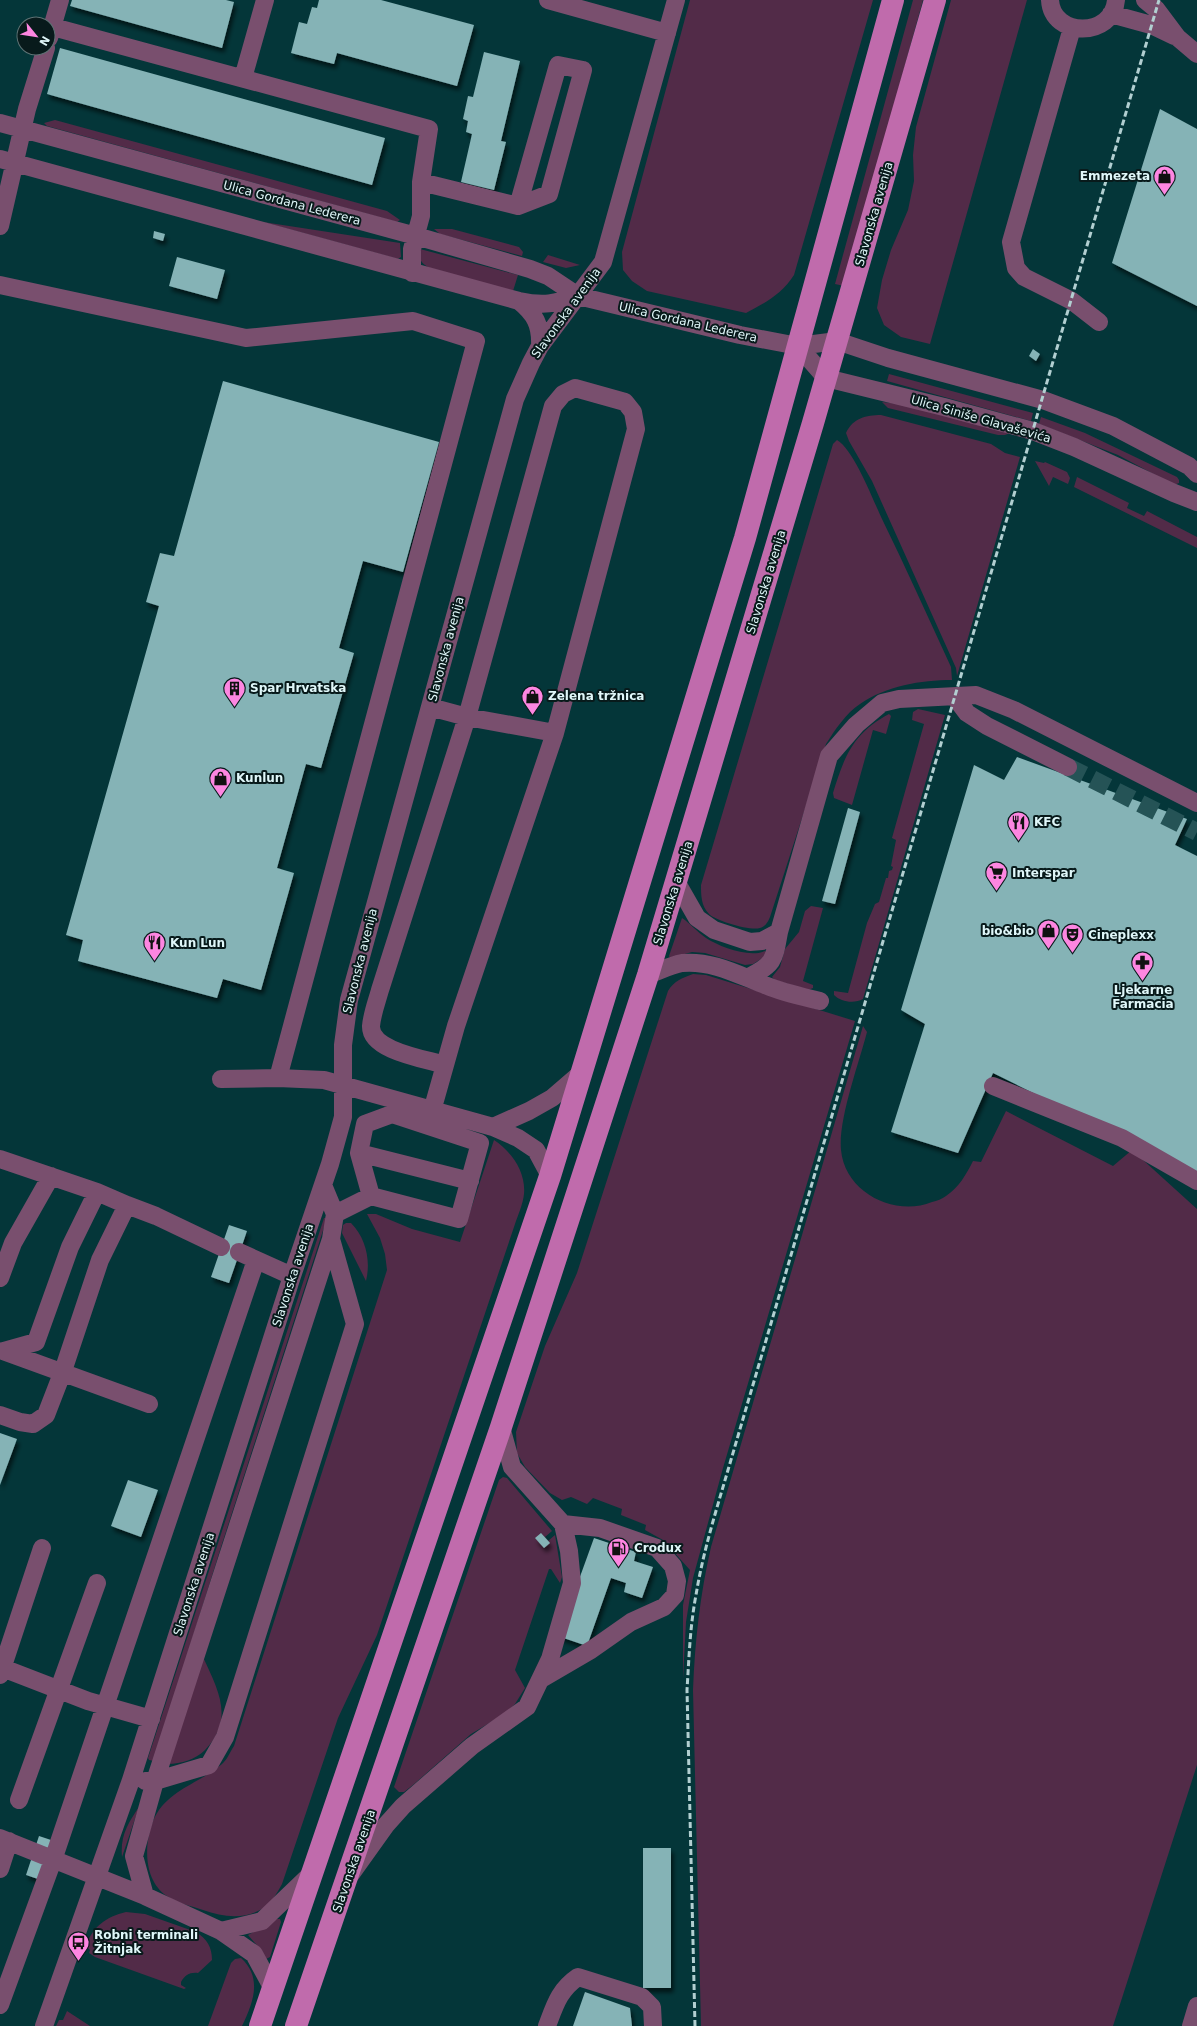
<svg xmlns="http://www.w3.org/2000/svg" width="1197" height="2026" font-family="'DejaVu Sans',sans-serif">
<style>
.green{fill:#522b48}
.building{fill:#85b3b6;filter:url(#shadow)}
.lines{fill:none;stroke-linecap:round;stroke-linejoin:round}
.minor-tunnel{stroke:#255356;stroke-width:18;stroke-dasharray:18 9;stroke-linecap:butt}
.minor{stroke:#794f6e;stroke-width:18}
.major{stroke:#c06bac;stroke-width:22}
.rail{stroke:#b2cfd1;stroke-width:3;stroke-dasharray:6 3;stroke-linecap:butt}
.labels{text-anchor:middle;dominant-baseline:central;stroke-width:4;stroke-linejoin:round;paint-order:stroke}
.poi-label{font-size:12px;font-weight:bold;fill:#e0f7f9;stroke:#081a1b;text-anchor:start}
.street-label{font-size:12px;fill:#e0f7f9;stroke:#081a1b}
</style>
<defs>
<filter id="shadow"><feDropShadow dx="2.5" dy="4.5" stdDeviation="2" flood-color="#0009"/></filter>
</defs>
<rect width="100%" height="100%" fill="#043639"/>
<path class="green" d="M690,0h183l-79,275c-12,19 -29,28 -48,38l-99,-22 -15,-10 -9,-11 -1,-18z
M913,0h10l-79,286 -9,-2z
M951,0h76l-97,344 -29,-7 -17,-12 -7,-17 5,-28 9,-30 17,-40 6,-29 -1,-26 3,-28z
M55,120l332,91 13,9 -3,2 -350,-96 -3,-3z
M263,222l137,21 1,14 -3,2z
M434,229h18l67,18 4,5 -1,4 -82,-22z
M420,249l98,26 -5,16 -83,-23c-10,-5 -11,-9 -10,-19z
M548,255l32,10 -14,3 -23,-6z
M889,374l144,39 -2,8 -144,-40z
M882,402l18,2 110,29 -5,2h-7l-110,-27z
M881,415l110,29 14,9 15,4 -63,219 -1,-8 -84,-187 -23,-40 -3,-8c7,-15 20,-18 35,-18z
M1041,417l44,16 92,44 2,3v3l-5,2 -56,-30 -79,-31z
M837,440c17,10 36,60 45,79 24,49 46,98 69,148l1,13c-31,0 -66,6 -92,24 -14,9 -25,26 -34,40l-56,173c-2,5 -5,10 -10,11 -10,3 -44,-7 -51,-14 -8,-8 -8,-19 -8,-29l132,-441z
M1035,461l9,2 1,-1 22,10 3,6 -2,6 -15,-7 -4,9z
M1077,477l52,26 -2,5 17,8 3,-5 50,26v11l-123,-61z
M918,709l27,6 -82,284c-9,5 -22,3 -29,-4v-4l14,2 19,-70 8,-19 4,-2 7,-24h2l1,-7 3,-1 1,-3 -2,-1 5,-26 -4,-2 32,-114 -12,-4 1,-8z
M889,714l2,2 -5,18 -13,-4 -21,75 -18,-7 -1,-5c11,-36 20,-60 56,-79z
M811,906l12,2 -20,73 10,4v3l-5,2 -33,-10 -3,-3 8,-10 5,-18 14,-17 6,-21z
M682,918c8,5 15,14 24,20 14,9 43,20 59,13l2,4 -14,9 -8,1 -40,-12 -13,-1 -22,6 -1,-2z
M693,974l13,1 149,46 -132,447 -30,110 -7,44 -3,57v-74l7,-35 -27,-30 -18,-10 1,-5 -25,-10 1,-6 -29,-11 -6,6 -16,-7 -9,3 -12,-7 -25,-26 -8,-14 -1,-21 29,-86 32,-73 91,-282c6,-10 14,-13 25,-17z
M863,1026l4,6c-8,31 -29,88 -26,118 4,43 54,67 91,52 5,-1 10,-3 14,-6 13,-9 20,-21 27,-35l8,1 25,-51 107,55 19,-16 65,59v556l-84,261h-412l-8,-336c2,-50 7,-95 18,-143z
M494,1140c18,12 32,32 30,54 -1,10 -6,21 -9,30l-138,411 -39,83 -56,166c-5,9 -11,20 -20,25 -19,11 -39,8 -59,1 -12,-4 -26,-7 -36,-14 -24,-16 -23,-52 -14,-75 13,-31 46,-37 69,-57 5,-4 8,-12 12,-18l153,-476 -2,-16 -5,-16 -13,-24h9l36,15 48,13z
M324,1218h3l-106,329 -67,214 -5,-1 -1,-2z
M346,1223h5c15,15 20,38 15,58l-24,-48 1,-8z
M503,1477l4,1 45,53 -7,6 5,6 -2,-2 7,-6 7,42 -2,6 -9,-14h-2l-34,101 10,18 -10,16 -9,9 -35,21 -58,51 -9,7h-5l-5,-5 105,-307z
M203,1657c15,33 32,62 2,93 -9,9 -24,14 -37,14z
M139,1807l-17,50c-2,-21 6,-34 17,-50z
M126,1912l19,2 51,18c11,7 16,15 16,28l-14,13c-8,-1 -13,2 -17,9v3l5,3 -2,1 -89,-32 -6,-4 1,-3 -4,-4c7,-20 20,-29 40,-34z
M277,1919h3l1,3 -11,35 -4,2 -4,-8 -14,-16z
M241,1958c22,20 12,45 1,68h-34l23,-63 4,-4z
M67,2011l23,15h-34l3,-6h4z"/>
<path class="building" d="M72,0h154l8,2 -12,46 -152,-42z
M319,0h62l93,25 -17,61 -120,-33 -3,11 -43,-11 8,-31 8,2 5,-17 5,1z
M60,48l325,90 -13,47 -325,-91z
M484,52l36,9 -19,80 5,1 -12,48 -33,-8 11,-48 -6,-2 2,-11 -5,-2 5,-23 5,1z
M1160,109l37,20v177l-85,-43z
M154,231l11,3 -2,7 -10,-3z
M177,257l48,13 -8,29 -48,-13z
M1033,349l7,5 -4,7 -7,-5z
M223,381l216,61 -36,130 -40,-11 -24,87 15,5 -33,115 -15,-4 -29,104 17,5 -33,117 -38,-11 -6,19 -139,-37 5,-21 -17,-5 93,-329 -13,-4 14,-49 14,3z
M1017,757l170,62 -12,26 22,11v318l-204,-101 -35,80 -67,-21 34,-108 -24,-14 73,-245 30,15z
M848,808l12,4 -25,92 -13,-3z
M229,1225l18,6 -18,52 -18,-6z
M0,1433l17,6 -17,46z
M128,1480l30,10 -17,47 -30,-11z
M541,1533l9,10 -6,5 -9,-10z
M594,1538l42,14 -2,9 19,6 -11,31 -18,-6 2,-9 -15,-5 -24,68 -38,-13 28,-48z
M39,1836l12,4 -13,39 -12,-4z
M643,1848h28v140h-28z
M585,1992l45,16 2,18h-59z"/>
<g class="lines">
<path class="minor-tunnel" d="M1068,767l129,65"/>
<path class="minor" d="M548,0l119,33
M1050,0c2,38 63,38 66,0
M1145,0l11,9 21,28 20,17
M1111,14l40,11 23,11
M53,27l376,102 -8,53v34l-9,33v24
M1072,28l-61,214 5,26 8,9 48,24 27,21
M49,38l11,-38
M243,78l22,-78
M0,123l416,113 114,33 18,7 30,20 162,39 58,11 39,-5 51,17 155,42 70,26 76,40 8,8
M0,159l519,142c24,5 36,3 59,-5
M421,182l97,24 31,-12 34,-124 -25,-5 -40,141
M0,226l27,-117 19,-61
M0,285l246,53 167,-17 63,20 -198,737
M519,301c16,13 22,24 21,45
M798,346l28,32 118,29 89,24 41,16 100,46 23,9
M955,697l12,16 20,13 81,41
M430,707l37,10 88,16
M677,883l20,35 17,12 36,12 12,-1 17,-9
M648,975c11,-4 23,-10 34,-12 32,-3 60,14 88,24 16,6 33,10 50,14
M749,977c26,-13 25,-18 30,-45l50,-176 27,-31 26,-22 17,-4 77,-4 38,15 183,93
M221,1079l57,-1 46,2 169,47 25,11 18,12 14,26
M993,1086l129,52 75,43
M432,1111l24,-85 99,-293 81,-304 -3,-17 -8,-10 -50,-14 -12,6 -10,12 -86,311 -87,273c-3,11 -8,24 -9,36 -1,25 55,33 74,39
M493,1127l36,-16 23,-13 29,-25
M359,1153l111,28
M0,1159l97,33 30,13
M335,1214l36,-18 88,23 21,-76 -88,-29 -27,10 -6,29 12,43
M239,1252l53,24
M0,1278l13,-35 38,-67
M3,1351l146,53
M4,1351l32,-9 34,-95 27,-55
M0,1415l20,7 13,2 13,-9 17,-44 37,-111 27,-55 29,11 65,31
M0,1667l88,34 63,18
M0,1675l42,-127
M543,1678l48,-28 40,-28 33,-15 11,-12 2,-14 -4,-15 -16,-18 -57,-20 -37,-4
M145,1781h10l176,-542
M19,1800l78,-217
M0,1838l145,58 76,35 33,23 19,35
M0,1869l9,-28
M351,1874l35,-49 17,-19 69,-60 55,-39 23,-48 22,-76 -3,-32 -6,-27 -51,-57 -11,-40
M145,1896l-11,-40 21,-75 54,-16 16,-28 130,-413 -24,-85 4,-25 -12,-29
M221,1931l41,-10 49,-47
M0,2005l53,-145 203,-600
M44,2026l87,-246 161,-504 38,-112 13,-47v-72l6,-45 166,-601 16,-36 9,-17 63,-84 73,-262
M547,2026c8,-21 12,-36 31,-49l64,20 10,10 1,19
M1191,2026l6,-20"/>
<path class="major" d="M260,2026l290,-850 195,-638 148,-538
M296,2026l205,-599 147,-452 165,-552 122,-423"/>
<path class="rail" d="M695,2026l-8,-336c2,-32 3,-64 9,-95 7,-43 20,-84 32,-125l431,-1470"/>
</g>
<defs>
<symbol id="shop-pin" viewBox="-11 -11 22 30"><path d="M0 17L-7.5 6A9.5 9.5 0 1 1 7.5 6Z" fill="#fd86e1" stroke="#081a1b"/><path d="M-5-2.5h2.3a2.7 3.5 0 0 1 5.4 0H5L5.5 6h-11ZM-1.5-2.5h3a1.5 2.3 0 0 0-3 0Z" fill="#111"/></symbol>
<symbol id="building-pin" viewBox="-11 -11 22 30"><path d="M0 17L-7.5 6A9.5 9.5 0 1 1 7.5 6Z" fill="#fd86e1" stroke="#081a1b"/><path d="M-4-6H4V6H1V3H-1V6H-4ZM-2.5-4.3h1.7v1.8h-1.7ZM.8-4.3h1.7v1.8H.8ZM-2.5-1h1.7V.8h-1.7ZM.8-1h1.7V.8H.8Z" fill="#111"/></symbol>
<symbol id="restaurant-pin" viewBox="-11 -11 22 30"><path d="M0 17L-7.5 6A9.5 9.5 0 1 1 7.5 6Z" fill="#fd86e1" stroke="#081a1b"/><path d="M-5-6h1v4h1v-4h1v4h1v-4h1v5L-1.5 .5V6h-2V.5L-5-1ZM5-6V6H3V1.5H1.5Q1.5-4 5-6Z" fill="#111"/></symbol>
<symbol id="supermarket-pin" viewBox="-11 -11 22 30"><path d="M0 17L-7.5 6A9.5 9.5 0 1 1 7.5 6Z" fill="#fd86e1" stroke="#081a1b"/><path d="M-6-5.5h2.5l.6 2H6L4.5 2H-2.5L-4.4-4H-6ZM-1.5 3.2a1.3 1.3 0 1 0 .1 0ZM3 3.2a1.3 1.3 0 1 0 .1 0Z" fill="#111"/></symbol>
<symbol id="theatre-pin" viewBox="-11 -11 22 30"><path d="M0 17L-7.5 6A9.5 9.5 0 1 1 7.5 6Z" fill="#fd86e1" stroke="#081a1b"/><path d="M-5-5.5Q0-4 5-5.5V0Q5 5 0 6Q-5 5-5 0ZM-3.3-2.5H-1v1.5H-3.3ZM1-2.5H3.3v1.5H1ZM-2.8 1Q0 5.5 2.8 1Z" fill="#111"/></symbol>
<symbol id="pharmacy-pin" viewBox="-11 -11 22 30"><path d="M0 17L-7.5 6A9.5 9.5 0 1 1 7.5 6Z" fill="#fd86e1" stroke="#081a1b"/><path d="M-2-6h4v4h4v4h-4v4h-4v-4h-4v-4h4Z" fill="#111"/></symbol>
<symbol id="fuel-pin" viewBox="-11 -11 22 30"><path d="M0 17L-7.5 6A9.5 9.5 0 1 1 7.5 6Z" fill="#fd86e1" stroke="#081a1b"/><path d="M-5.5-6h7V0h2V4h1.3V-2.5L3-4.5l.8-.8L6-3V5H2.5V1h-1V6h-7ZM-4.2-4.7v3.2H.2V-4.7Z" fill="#111"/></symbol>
<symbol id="bus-pin" viewBox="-11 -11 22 30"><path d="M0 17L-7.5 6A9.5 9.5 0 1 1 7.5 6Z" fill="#fd86e1" stroke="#081a1b"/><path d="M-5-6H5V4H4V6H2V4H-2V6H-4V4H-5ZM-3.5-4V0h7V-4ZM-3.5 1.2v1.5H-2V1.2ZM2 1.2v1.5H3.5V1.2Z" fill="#111"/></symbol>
</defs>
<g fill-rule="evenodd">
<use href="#shop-pin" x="1152" y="164" width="25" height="34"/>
<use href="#building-pin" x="222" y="676" width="25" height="34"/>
<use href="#shop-pin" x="520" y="684" width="25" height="34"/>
<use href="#shop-pin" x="208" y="766" width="25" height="34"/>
<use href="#restaurant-pin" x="1006" y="810" width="25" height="34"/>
<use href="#supermarket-pin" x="984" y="860" width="25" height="34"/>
<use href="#shop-pin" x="1036" y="918" width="25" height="34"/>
<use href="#theatre-pin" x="1060" y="922" width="25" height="34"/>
<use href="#restaurant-pin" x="142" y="930" width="25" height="34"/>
<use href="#pharmacy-pin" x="1130" y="950" width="25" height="34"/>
<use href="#fuel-pin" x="606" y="1536" width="25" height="34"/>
<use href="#bus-pin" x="66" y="1930" width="25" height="34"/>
</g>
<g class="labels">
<g class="poi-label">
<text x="1150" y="176" text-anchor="end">Emmezeta</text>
<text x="250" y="688">Spar Hrvatska</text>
<text x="548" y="696">Zelena tržnica</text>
<text x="236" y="778">Kunlun</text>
<text x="1034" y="822">KFC</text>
<text x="1012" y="873">Interspar</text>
<text x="1034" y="931" text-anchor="end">bio&amp;bio</text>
<text x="1088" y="935">Cineplexx</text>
<text x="170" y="943">Kun Lun</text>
<text x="1143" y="990" text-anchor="middle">Ljekarne<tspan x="1143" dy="14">Farmacia</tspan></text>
<text x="634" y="1548">Crodux</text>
<text x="94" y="1935">Robni terminali<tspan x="94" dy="14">Žitnjak</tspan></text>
</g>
<g class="street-label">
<text transform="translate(292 203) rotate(15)">Ulica Gordana Lederera</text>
<text transform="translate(874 214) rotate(-74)">Slavonska avenija</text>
<text transform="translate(566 313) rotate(-54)">Slavonska avenija</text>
<text transform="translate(688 322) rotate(13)">Ulica Gordana Lederera</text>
<text transform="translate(981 419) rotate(16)">Ulica Siniše Glavaševića</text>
<text transform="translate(766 582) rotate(-73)">Slavonska avenija</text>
<text transform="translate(446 649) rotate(-75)">Slavonska avenija</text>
<text transform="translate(673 893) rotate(-73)">Slavonska avenija</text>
<text transform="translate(360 961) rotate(-76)">Slavonska avenija</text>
<text transform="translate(293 1275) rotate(-72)">Slavonska avenija</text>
<text transform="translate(194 1584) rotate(-72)">Slavonska avenija</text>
<text transform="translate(354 1861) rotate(-71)">Slavonska avenija</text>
</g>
</g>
<g transform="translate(36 36) rotate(120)"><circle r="19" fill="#081a1b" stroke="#5e7274"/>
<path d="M0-3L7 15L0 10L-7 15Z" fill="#fd86e1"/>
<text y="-6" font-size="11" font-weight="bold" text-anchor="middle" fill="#e0f7f9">N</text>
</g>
</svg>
